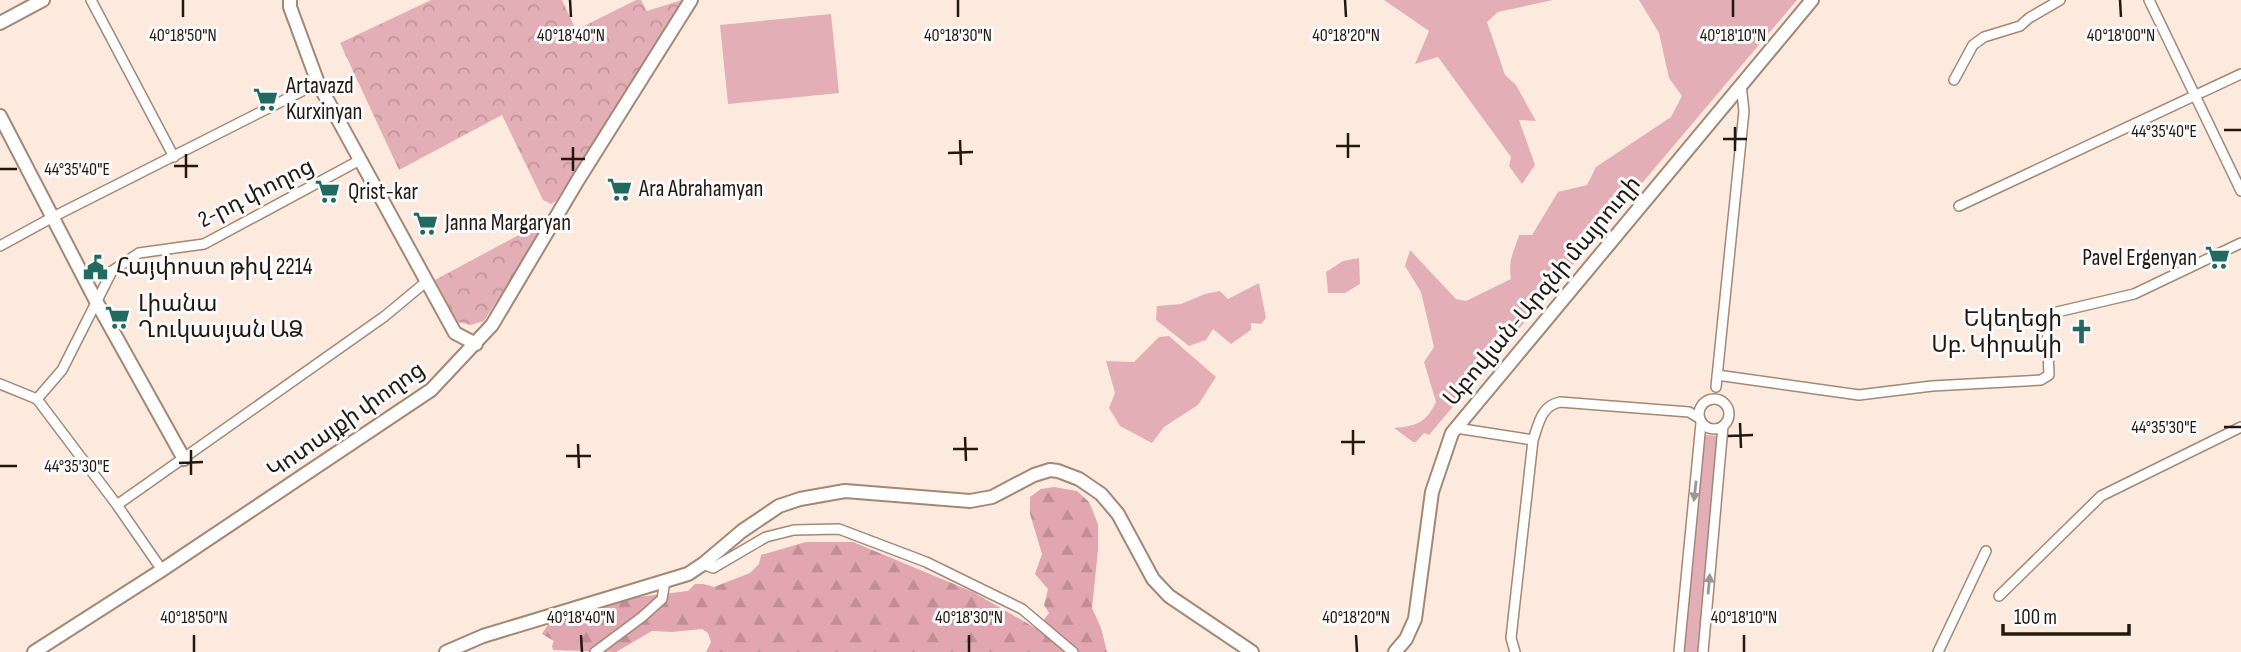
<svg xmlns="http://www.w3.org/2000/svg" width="2241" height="652" font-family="'Sofia Sans Condensed','Noto Sans Armenian',sans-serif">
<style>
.grass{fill:#e3aeb6}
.forest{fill:url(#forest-firs)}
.park{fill:url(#park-crowns)}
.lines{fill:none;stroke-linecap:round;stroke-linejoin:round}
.street-casing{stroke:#a38874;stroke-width:12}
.secondary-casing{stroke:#a38874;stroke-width:16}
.street{stroke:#fff;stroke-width:9}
.secondary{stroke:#fff;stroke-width:12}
.oneway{fill:#9c9793}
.ticks{fill:none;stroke:#221810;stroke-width:2.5}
.labels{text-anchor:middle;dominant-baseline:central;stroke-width:6;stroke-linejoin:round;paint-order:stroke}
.poi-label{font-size:23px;fill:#221810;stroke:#fbfbfb;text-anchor:start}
.street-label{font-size:23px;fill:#221810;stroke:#fbfbfb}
.ticks-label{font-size:18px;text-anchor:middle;fill:#221810;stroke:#fbfbfb;stroke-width:6;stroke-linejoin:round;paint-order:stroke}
</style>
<defs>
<pattern id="forest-firs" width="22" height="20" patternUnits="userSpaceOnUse" patternTransform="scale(1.75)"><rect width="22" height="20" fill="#e1a6af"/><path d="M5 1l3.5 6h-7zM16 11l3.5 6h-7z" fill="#c18e96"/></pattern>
<pattern id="park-crowns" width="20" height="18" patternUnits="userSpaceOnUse" patternTransform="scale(1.75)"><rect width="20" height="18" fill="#e3aeb6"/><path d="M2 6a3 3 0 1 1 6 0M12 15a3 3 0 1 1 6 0" fill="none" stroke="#c2959b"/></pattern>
</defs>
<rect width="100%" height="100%" fill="#fdeade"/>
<path class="grass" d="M1384,0h169l-55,12 -11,10 18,53 11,10 20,36 -17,-1 16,45 -13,19 -13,-18 2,-9 -73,-100 -23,7 14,-33z
M1639,0h158l-368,435 -5,-2 -8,9h-3l-19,-14c22,-2 32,-5 42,-26l-12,-40 10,-15 -13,-55 -16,-26 5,-16 46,49 10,2 45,-22c-3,-20 2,-24 8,-44h13l26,-43 29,-7 9,-18 75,-50 11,-21 -13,-18 -10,-45z
M831,14l8,79 -111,11 -8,-79z
M1359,258l1,26 -15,9h-17l-2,-21 17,-11z
M1259,283l7,35 -5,6 -10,-1v7l-20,14 -18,-15 -7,11 -17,6 -33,-26 1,-14 24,-2 24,-10 15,-3 8,8z
M1169,336l47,41 -18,28 -34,22 -12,16 -32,-17 -11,-18 6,-15 -9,-32 28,1 25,-25z
M1705,435l14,1 -21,216h-15z"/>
<path class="forest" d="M1054,487l23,4 12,11 9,22v26l-6,58 9,20 6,24h-401l5,-10 -3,-9 -6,-4 -30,3 -20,-1 -36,21 -63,-2 -1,-4 2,-5 -12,-7 7,-11 88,-26 51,-6 7,-7h9l10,3 36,-14 9,-9 2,-9 45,-13h47l120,50 64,37 12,-16 -5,-8 4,-16 -13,-15 7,-20 -12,-40v-17l11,-8z"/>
<path class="park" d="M431,0h131l14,30 60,-30h5l6,11 35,-11 -126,201 -5,3 -8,-4 -41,-85 -103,55 -59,-127z
M541,223l5,1 -62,97 -13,4 -13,-3 -23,-42z"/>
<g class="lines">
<defs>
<path id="street" d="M91,0l83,157
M2149,0l92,191
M1954,80l19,-35 11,-8 36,-11 9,-8 31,-18
M1959,206l282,-132
M0,246l53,-29 265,-134
M1717,375l142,20 73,-9 109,-6 8,-5 -2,-51 10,-12 77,-18 107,-51
M0,384l37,15 80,106 45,65
M1716,387l28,-276 -3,-26
M37,399l25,-29 50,-99 27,-18 65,-9 156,-84
M1699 414a15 15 0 1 1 30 0a15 15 0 1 1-30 0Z
M1456,428l77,12
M117,505l268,-189 42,-35
M703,564l10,4 53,-31 28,-7 45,-1 87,33 96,47 51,43
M1999,596l102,-100 140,-69
M595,652l47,-35 20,-18 3,-18
M1515,652l-4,-14 22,-198c6,-17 8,-34 27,-38l129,10 10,6
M1679,652l22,-229
M1703,652l20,-226
M1938,652l48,-101"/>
<path id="secondary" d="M290,0v7l28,76 137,250 21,11
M0,23l43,-23
M0,116l96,185 88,158
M34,652l128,-82 269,-180 61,-65 86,-145 113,-180
M446,652l37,-16 205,-62 15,-10 39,-33 37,-25 21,-7 45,-8 125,10 22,-4 42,-22 16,-5 8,1 21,8 22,15 17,20 35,65 16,17 83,56
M1395,652l11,-13 9,-20 17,-127 20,-59 360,-433"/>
</defs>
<use href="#street" class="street-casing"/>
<use href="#secondary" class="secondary-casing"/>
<use href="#street" class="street"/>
<use href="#secondary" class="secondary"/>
</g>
<defs><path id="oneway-solid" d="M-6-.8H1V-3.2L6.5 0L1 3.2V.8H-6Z" transform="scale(1.75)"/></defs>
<g class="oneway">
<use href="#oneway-solid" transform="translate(1695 491) rotate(96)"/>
<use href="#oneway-solid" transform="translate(1709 584) rotate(-85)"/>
</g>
<path class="ticks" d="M183,0v17M570,0l1,17M958,0v17M1345,0l1,17M1733,0v17M2120,0l1,17M1735,127v24M2224,130h17M1348,133v25M1723,139h24M960,140l1,25M1336,146h24M573,147v24M948,153l25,-1M186,154v24M561,159h24M174,166h24M0,169h17M1740,423l1,25M2224,427h17M1353,430v25M1728,436l25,-1M965,437l1,24M1341,442h24M578,444l1,24M953,449h25M191,450v25M566,456h25M179,463l24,-1M0,466h17M194,635v17M581,635l1,17M969,635v17M1356,635l1,17M1744,635v17"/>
<defs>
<symbol id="supermarket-bare" viewBox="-9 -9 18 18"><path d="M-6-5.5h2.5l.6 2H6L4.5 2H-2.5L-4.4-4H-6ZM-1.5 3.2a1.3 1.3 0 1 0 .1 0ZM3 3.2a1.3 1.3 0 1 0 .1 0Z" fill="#226a5f" stroke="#fbfbfb" stroke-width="2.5" paint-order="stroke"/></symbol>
<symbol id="civic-bare" viewBox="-9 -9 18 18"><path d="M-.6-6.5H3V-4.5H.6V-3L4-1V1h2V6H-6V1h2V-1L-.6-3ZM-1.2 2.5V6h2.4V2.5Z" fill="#226a5f" stroke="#fbfbfb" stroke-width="2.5" paint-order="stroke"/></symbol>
<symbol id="church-bare" viewBox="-9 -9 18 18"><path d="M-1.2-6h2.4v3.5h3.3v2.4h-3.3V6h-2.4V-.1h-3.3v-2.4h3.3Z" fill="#226a5f" stroke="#fbfbfb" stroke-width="2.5" paint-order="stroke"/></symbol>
</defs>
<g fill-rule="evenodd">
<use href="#supermarket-bare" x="248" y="82" width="35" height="35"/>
<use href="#supermarket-bare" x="602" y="172" width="35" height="35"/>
<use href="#supermarket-bare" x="310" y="174" width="35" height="35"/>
<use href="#supermarket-bare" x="408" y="206" width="35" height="35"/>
<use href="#supermarket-bare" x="2200" y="240" width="35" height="35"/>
<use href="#civic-bare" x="78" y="250" width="35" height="35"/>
<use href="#supermarket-bare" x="100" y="300" width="35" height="35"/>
<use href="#church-bare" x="2064" y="314" width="35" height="35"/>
</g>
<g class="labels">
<g class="poi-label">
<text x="286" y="86">Artavazd<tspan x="286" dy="26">Kurxinyan</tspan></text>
<text x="639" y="189">Ara Abrahamyan</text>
<text x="348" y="192">Qrist-kar</text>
<text x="445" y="223">Janna Margaryan</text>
<text x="2197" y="258" text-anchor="end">Pavel Ergenyan</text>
<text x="116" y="267">Հայփոստ թիվ 2214</text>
<text x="138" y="304">Լիանա<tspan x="138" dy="26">Ղուկասյան ԱՁ</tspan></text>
<text x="2062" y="319" text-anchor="end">Եկեղեցի<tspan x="2062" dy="26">Սբ. Կիրակի</tspan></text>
</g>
<g class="street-label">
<text transform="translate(256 193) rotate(-27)">2-րդ փողոց</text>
<text transform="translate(1542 291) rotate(-50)">Աբովյան-Արզնի մայրուղի</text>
<text transform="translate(346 420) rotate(-35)">Կոտայքի փողոց</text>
</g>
</g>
<g class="ticks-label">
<text x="183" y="41">40°18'50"N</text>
<text x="571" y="41">40°18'40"N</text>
<text x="958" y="41">40°18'30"N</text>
<text x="1346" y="41">40°18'20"N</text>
<text x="1733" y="41">40°18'10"N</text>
<text x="2121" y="41">40°18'00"N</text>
<text x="2164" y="137">44°35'40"E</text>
<text x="77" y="175">44°35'40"E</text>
<text x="2164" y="433">44°35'30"E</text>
<text x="77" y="472">44°35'30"E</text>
<text x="194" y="623">40°18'50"N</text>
<text x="581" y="623">40°18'40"N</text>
<text x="969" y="623">40°18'30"N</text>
<text x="1356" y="623">40°18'20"N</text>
<text x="1744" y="623">40°18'10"N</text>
</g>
<path d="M2003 624v10h126v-10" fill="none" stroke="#221810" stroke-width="3.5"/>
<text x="2014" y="624" font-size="21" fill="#221810" stroke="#fbfbfb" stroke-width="5" paint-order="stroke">100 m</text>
</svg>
